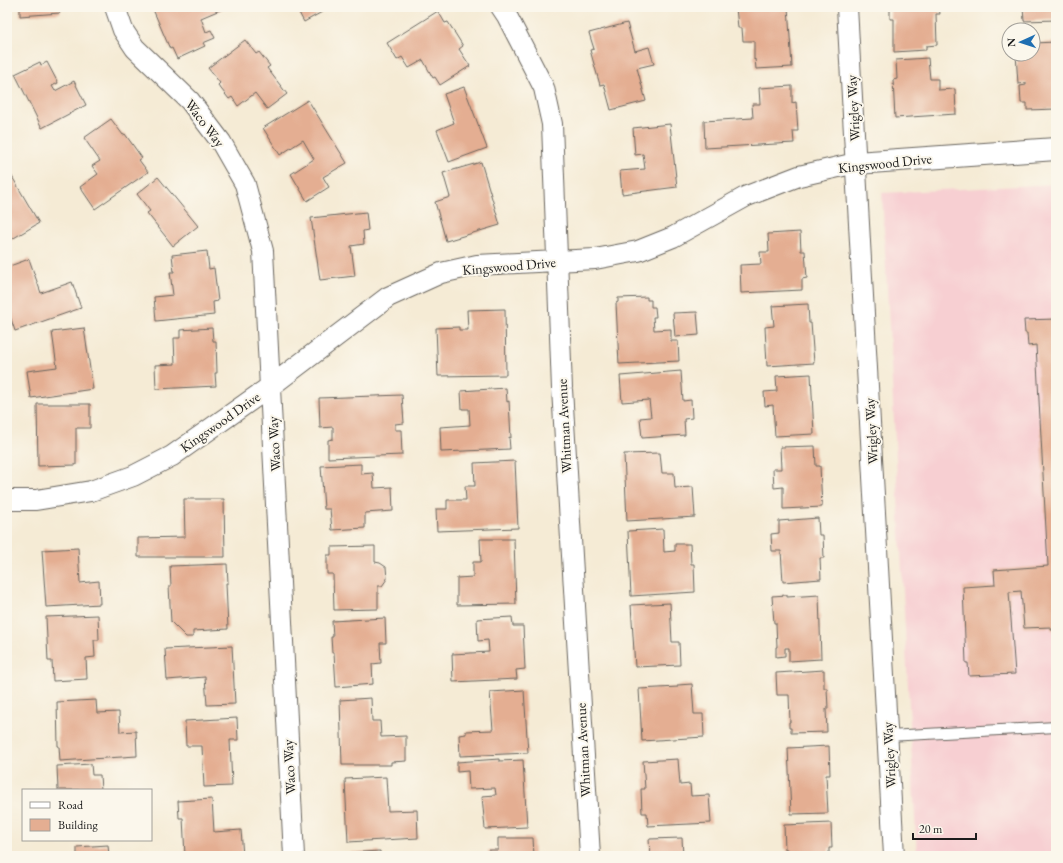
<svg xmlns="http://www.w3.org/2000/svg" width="1063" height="863" font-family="'EB Garamond',serif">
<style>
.built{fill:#f7cfd2}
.building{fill:#e4ae92}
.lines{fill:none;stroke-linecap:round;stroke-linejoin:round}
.service-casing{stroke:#68645d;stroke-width:12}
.minor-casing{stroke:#68645d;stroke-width:22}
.tertiary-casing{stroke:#68645d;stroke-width:24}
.service{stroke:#fff;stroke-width:10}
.minor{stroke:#fff;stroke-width:20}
.tertiary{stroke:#fff;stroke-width:22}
.labels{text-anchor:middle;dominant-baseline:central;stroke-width:4;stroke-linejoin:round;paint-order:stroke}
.street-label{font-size:14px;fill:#1c1c1c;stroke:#fbf7ec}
</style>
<rect width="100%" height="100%" fill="#fbf7ec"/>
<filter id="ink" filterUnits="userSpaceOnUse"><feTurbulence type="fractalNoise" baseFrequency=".025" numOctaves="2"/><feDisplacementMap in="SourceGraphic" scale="8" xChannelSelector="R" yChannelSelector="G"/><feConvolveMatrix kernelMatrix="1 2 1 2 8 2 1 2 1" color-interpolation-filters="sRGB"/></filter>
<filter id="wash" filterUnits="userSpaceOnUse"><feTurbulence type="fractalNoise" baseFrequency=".012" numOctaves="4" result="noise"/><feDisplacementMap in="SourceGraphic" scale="16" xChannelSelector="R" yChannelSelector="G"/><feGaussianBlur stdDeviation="0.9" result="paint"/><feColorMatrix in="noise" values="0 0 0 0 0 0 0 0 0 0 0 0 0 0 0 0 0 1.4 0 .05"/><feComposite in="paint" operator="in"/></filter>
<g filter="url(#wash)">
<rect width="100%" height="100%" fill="#f5ebd5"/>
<path class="built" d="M1056,184v672h-139l-35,-663z"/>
<g id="blocks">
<path class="building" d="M20,7h40v6l-40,3z
M152,7h75l-26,11 5,14 5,-2 4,8 -12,5 2,3 -28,13 -5,-11 -2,1z
M296,7h35l-27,15z
M736,7h52l4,60 -36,2 -1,-10 -1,1v-19h-11l-1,-13h-4z
M890,7h49l1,7h-4l1,31 -11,1v4l-32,2v-33h-4z
M1023,7h33v13l-32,1z
M438,11l7,12 3,-1 15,24 -4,3 11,17 -30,19 -5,-8 -2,1 -10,-18 -14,8 -7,-11 -5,3 -10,-17z
M627,23l8,28 14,-4 5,17 -17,4 9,33 -35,9 -7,-26 -4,1 -10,-35 4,-1 -5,-16z
M245,40l11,14 3,-2 11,14 -3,2 20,26 -20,15 -12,-16 -17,13 -6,-9 -3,2 -11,-14 2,-2 -12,-15z
M1056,42v67l-29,1v-7h-6l-1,-17 6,-1v-2l-8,1 -2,-30h17v-11z
M928,58l2,21h8v11l17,-1 1,25 -61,4 -2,-38 4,-1 -1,-19z
M40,62l1,3 6,-3 11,21 -6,3 3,5 19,-10 12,24 -44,23 -27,-54z
M792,86v17l4,-1 2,29h-5l1,12 -89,5 -1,-27 49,-3 -1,-14h8l-1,-16z
M464,87l23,61 -38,14 -12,-32 17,-7 -10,-29z
M308,100l39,63 -24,14 6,10 -22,14 -16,-27 23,-15 -11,-19 -23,15 -17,-27z
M111,119l12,16 2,-1 17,24 -3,2 9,12 -53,37 -15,-22 18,-13 -6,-8 8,-5 -16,-23z
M670,124l7,63 -55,7 -2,-23 25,-2 -2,-15 -8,1 -2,-27z
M481,162l19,63 -54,16 -11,-39 15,-5 -7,-24z
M7,168l32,55 -32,19z
M158,177l40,49 -25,20 -26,-33 3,-2 -13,-17z
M366,212l2,18 -5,1 1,13 -13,2 4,30 -35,4 -9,-62z
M800,232l1,19h4l2,27 -5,1v11l-61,3 -1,-28 21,-1 -1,-12h9l-1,-18z
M207,251l2,18 5,-1 4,33 -5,1 1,13 -58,6 -2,-24 19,-2 -3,-23h4l-2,-17z
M29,259l12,34 31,-11 9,26 -66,23 -5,-15h-2l-1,-3v-46z
M647,297v3h4v7h4l1,10h-3l1,13 17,-1v12h7l1,20 -60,3 -3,-61 2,-1v-4z
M808,304l1,19h2l3,40 -47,3 -2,-39 9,-1 -2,-20z
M505,309l1,66 -68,1 -2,-48 23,-1v3h9l-1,-20z
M697,312l2,23 -24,2 -2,-24z
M1056,319v324h-2v-13h-3v-3l-27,1 -3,-37 -12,1 6,82 -46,2 -1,-13h-2l-3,-76 32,-2 -1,-15 54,-4 -12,-221 -8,1 -1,-13h-2l-1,-13z
M84,328l9,61 -62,9 -4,-27 30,-4 -5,-35z
M212,328l1,13h3l1,32h-2l1,13 -60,3 -1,-24 20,-1 -1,-26h6v-8z
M681,371l2,30 8,-1 1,18 -8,1 1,16 -43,3 -2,-20 11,-1 -2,-17 -27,2 -2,-26z
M811,374l3,60 -39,2 -2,-31 -8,1 -1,-14 13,-1 -1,-15z
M506,388l1,14 2,-1 2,37 -2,-1 1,12 -69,3 -1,-25 30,-2 -1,-16h-7l-1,-18z
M402,395l2,28 -9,1v6h6l1,25 -74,3v-18l5,-1v-12l-13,1 -1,-30z
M37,404h53v24h-14v37l-38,1z
M815,446l1,20h4l2,41 -39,2v-22l-9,1 -1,-19h8l-1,-22z
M660,453l2,20h12l1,15 18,-1 2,30 -68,4 -3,-67z
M515,461l3,67 -81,3 -1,-22h11v-9h19l-1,-14h10l-1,-23z
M361,464v10l12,-1 1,15 18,-1 1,24 -28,2v15l-33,2 -2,-21h-6l-3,-43z
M184,499h40l1,58h-87v-19l47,-1z
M818,518l1,17h4l1,23h-4l1,21 -38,3 -2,-31h-9l-1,-17 8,-1v-12z
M663,529l1,23 11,-1v-7h15l1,20h3l1,28 -64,4 -3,-65z
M480,539h34l2,65 -59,1v-27l16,-1v-15h8z
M375,546v16l5,1 6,4 1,12 -5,7h-4v23l-44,1 -1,-36h-6v-19h4v-8z
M78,548l2,35 19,-2 1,23 -54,3 -4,-57z
M227,564l1,19h-2l2,46 -35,2v6h-7l-15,-15 -2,-36h2l-1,-20z
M787,595v2l32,-2 2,64 -32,2v-13h-4v8l-9,1v-10h1l-1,-24h-2l-2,-27z
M670,603l2,39h7l1,23 -45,2 -4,-62z
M98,615l1,25h-5l1,17 -9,1 1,21 -34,2 -1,-20h-4l-2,-44z
M512,617l1,9h10l2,43 -9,1 1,9 -64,3 -1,-28 37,-2 -1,-12 -10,1 -1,-22z
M385,618l1,25h-6l1,20 -9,1 1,20 -37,3 -2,-34h-2l-1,-16h2l-1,-16z
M232,646l3,58 -28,1 -2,-28 -38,3 -2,-31z
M824,670v18h3l1,21h-2l1,23 -36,1v-5h-2v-6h1l-1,-27h-12l-1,-22z
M692,684l2,30h9l1,23 -62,4 -3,-52 39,-2v-2z
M524,690l4,63 -68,3 -1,-21 7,-1v-3l27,-1 -3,-38z
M371,698l1,23h8l1,16 25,-1v25l-15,1v3h-49l-2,-65z
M96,700l1,13 22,-1 1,20 16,-1 1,25 -77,5 -1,-15h-1l-1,-44z
M237,718l1,22h-8l2,46 -28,1 -2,-41h-16l-1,-25z
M829,746l1,29h-4l2,38 -37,1 -3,-66z
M499,759v2l24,-1 4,67 -42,2 -3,-33 14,-1 -1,-7 -26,1 -1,-18 -11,1v-10z
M678,759l2,26 10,-1 1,12 18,-1 2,28 -63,3 -1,-13h-5l-1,-24h4l-2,-28z
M91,764l1,11h8l1,15h-43l-1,-24z
M386,777l2,34 29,-1 1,28 -70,4 -3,-63z
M212,799l2,33 27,-2 2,26h-58l-2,-38h-4l-1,-17z
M831,823l1,25h-3v8h-42v-7h-2l-1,-24z
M498,838h35l1,18h-46v-6h10z
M682,838l1,18h-33l-1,-17z
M108,845l1,11h-32v-9z
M380,851v5h-35v-3z
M712,853v3h-19v-2z"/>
</g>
</g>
<g filter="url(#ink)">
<use href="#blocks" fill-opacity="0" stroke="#68645d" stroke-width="1"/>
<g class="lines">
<defs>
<path id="service" d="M888,736l168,-9"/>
<path id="minor" d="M115,7l8,23 12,18 55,53 31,41 24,42 18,67 31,605
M501,7l6,9 37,72 8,36 10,265 28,467
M847,7l47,849
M7,500h29l55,-9 42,-15 39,-20 99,-70 117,-89 53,-24 36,-8 118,-6 43,-8 35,-14 74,-41 52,-20 57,-13"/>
<path id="tertiary" d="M856,163l200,-14"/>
</defs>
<use href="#service" class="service-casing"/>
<use href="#minor" class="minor-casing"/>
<use href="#tertiary" class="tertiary-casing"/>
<use href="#service" class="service"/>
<use href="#minor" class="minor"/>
<use href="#tertiary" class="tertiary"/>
</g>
</g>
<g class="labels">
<g class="street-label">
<text transform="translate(853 108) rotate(-93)">Wrigley Way</text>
<text transform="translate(205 123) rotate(53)">Waco Way</text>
<text transform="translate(885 163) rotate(-6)">Kingswood Drive</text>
<text transform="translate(509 266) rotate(-5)">Kingswood Drive</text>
<text transform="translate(220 422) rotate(-35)">Kingswood Drive</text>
<text transform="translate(564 426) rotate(-93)">Whitman Avenue</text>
<text transform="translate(871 431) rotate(-93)">Wrigley Way</text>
<text transform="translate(274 444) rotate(-93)">Waco Way</text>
<text transform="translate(583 750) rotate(-93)">Whitman Avenue</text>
<text transform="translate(889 755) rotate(-93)">Wrigley Way</text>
<text transform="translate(289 767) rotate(-93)">Waco Way</text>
</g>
</g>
<rect width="1063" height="863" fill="none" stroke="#fbf7ec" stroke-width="24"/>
<rect x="22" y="789" width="130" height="52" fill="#fbf7ec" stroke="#a29f99"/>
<rect x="30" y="802" width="20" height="6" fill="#ffffff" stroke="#a29f99"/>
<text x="58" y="809" font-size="12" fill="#1c1c1c">Road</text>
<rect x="30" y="819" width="20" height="12" fill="#e4ae92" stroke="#a29f99"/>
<text x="58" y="829" font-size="12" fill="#1c1c1c">Building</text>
<g transform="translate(1021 42) rotate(267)"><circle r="19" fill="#fbf7ec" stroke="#a29f99"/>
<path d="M0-3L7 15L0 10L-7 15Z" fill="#1f6fb2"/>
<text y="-6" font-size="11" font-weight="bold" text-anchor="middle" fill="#1c1c1c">N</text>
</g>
<path d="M913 833v6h63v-6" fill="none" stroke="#1c1c1c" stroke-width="2"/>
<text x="919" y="833" font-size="12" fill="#1c1c1c" stroke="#fbf7ec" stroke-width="3" paint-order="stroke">20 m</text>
</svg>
